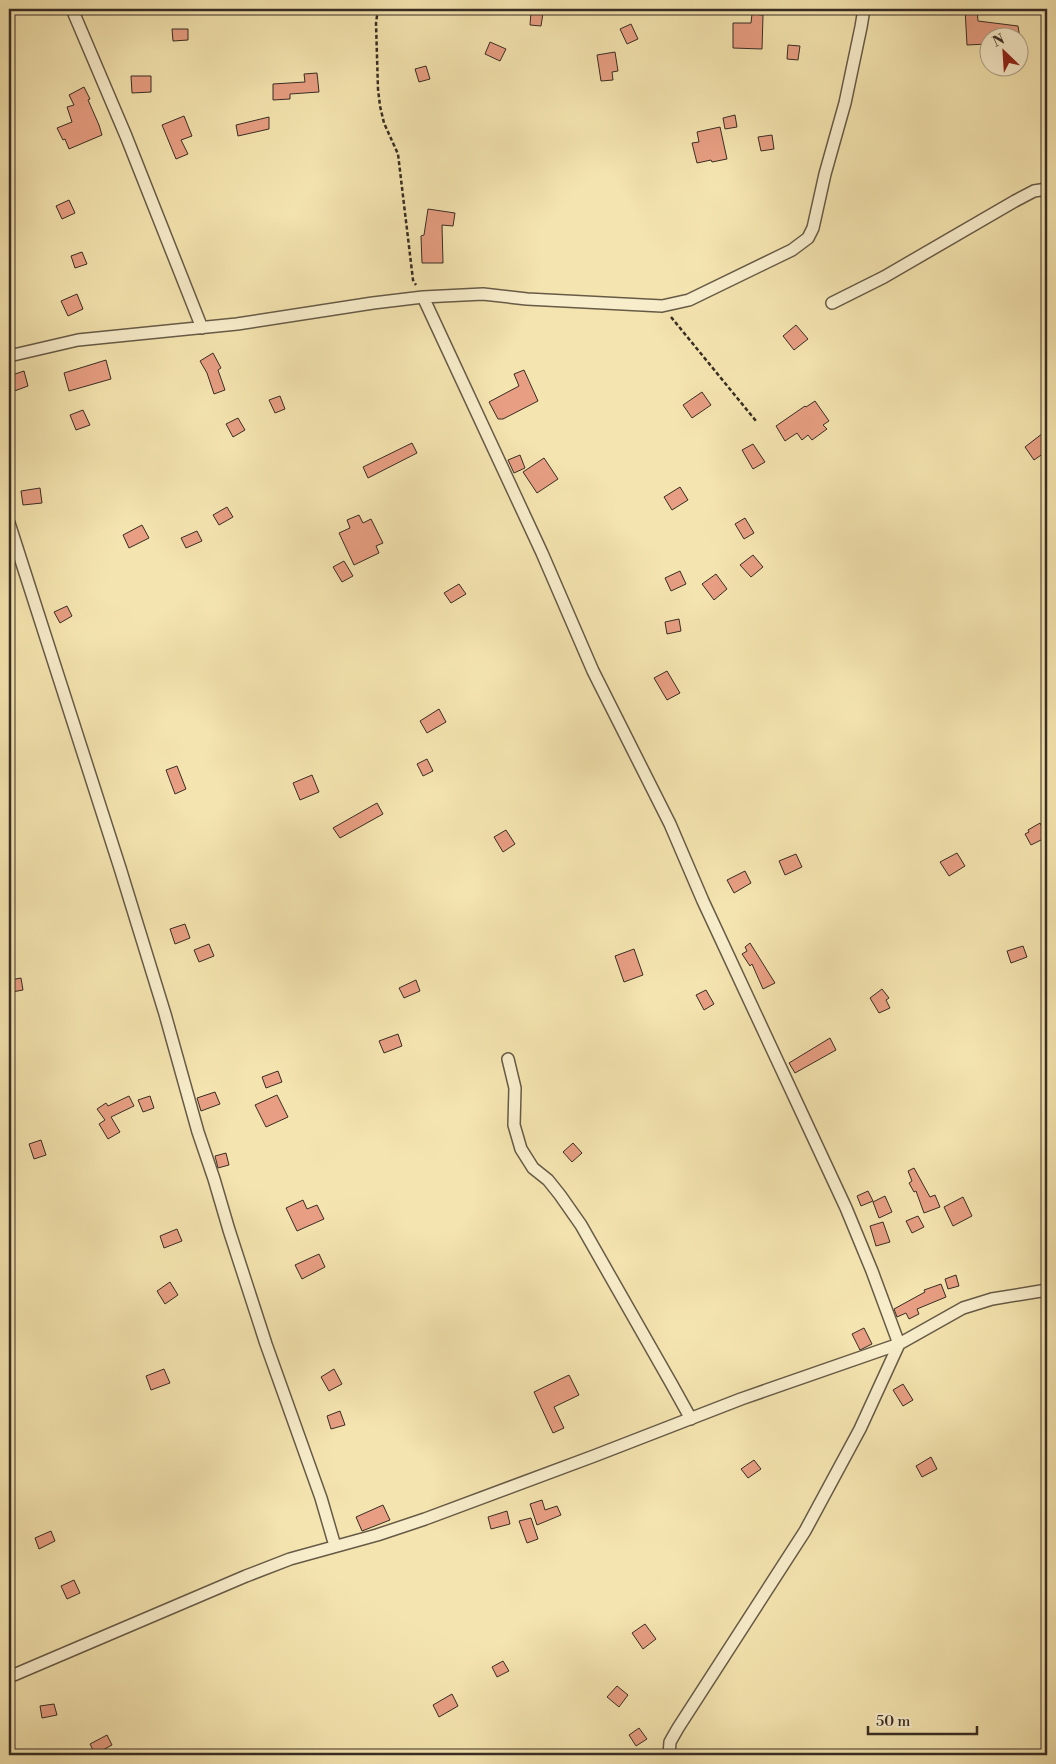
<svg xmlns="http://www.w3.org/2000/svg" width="1056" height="1764" font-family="'Libre Bodoni',serif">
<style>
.building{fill:#e79e82;stroke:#382d24}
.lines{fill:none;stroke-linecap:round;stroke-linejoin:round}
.street-casing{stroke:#675b47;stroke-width:14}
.path{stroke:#382d24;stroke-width:2.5;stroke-dasharray:4 2.5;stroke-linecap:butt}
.street{stroke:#f8edcb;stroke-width:11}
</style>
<rect width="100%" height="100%" fill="#f4e4af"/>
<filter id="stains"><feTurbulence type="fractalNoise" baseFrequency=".004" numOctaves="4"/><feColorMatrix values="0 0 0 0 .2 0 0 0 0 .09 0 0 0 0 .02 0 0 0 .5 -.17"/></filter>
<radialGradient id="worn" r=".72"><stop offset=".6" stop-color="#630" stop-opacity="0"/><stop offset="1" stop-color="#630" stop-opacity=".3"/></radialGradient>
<path class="building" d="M965,9h12l1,12 40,5 2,12h-32v6l-21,1z
M531,12l12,1 -2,13 -11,-1z
M752,14l11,1 -1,34 -29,-1v-25h18z
M631,24l7,15 -11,5 -7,-15z
M172,29h16v11l-15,1z
M490,42l16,7 -6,12 -15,-7z
M788,45l12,1 -2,14 -11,-1z
M615,52l3,19 -6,1 1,8 -12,1 -4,-26z
M426,66l4,13 -11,3 -4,-13z
M317,73l2,19 -29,2v5l-17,1v-16l32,-2 -1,-8z
M131,76h20v16l-19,1z
M84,87l6,12 -2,1 11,25 3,10 -33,14 -4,-10 -2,1 -6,-12 15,-6 -5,-15 7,-2 -5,-10z
M735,115l2,12 -12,2 -2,-11z
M184,116l8,20 -11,4 7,14 -12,5 -14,-34z
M269,117v12l-31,7 -2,-11z
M720,127l7,32 -15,3 -1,-2 -14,3 -5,-20 7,-1 -2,-10z
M772,135l2,14 -13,2 -3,-14z
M69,200l6,13 -13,6 -6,-13z
M428,209l27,4 -2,13 -11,-1 1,38h-21l-1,-27 3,-1z
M82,252l5,12 -12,4 -4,-12z
M77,294l6,15 -15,7 -7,-15z
M796,325l12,14 -14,11 -11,-14z
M213,353l8,15 -3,2 7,20 -11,4 -7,-21 -7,-12z
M106,360l5,19 -42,12 -5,-18z
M524,370l14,31 -35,18h-5l-9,-17 30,-16 -5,-12z
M24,371l4,15 -19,7v-17z
M702,392l9,13 -19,13 -9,-13z
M280,396l5,13 -10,4 -6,-13z
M815,401l14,20 -6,4 4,4 -15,11 -4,-5 -6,5 -5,-7 -12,8 -9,-15 29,-20 1,1z
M83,410l7,15 -14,5 -6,-15z
M238,418l7,12 -12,7 -7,-13z
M1047,430v21l-13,9 -9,-13z
M412,443l5,10 -49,25 -5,-11z
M753,444l12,18 -12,7 -11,-19z
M520,455l5,13 -11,5 -6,-13z
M544,458l14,21 -21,14 -14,-21z
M680,487l8,13 -16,10 -8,-13z
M40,488l2,15 -19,2 -2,-14z
M227,507l6,10 -14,8 -6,-10z
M359,515l4,8 8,-4 12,24 -7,3 3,7 -25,12 -15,-32 11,-5 -3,-8z
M745,518l9,15 -10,6 -9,-15z
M142,525l7,13 -20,10 -6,-13z
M197,531l5,10 -16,7 -5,-10z
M753,555l10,12 -12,10 -11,-12z
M344,561l9,15 -11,6 -9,-15z
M680,571l6,13 -15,7 -6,-13z
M716,574l11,15 -13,11 -12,-16z
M459,584l7,10 -15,9 -7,-10z
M67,606l5,10 -12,7 -6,-11z
M679,619l2,12 -14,3 -2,-12z
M667,671l13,22 -13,7 -13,-22z
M439,709l7,13 -19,11 -7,-12z
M427,759l6,12 -10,5 -6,-12z
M177,766l9,23 -11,5 -9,-24z
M312,775l7,17 -19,8 -7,-17z
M377,803l6,11 -43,24 -7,-10z
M1040,823l7,14 -16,8 -6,-11 4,-2 -1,-2z
M506,830l9,14 -12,8 -9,-15z
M957,853l8,13 -16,10 -9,-14z
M796,854l6,13 -17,8 -6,-14z
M745,871l6,12 -17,10 -7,-13z
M185,924l5,14 -15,6 -5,-15z
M750,943l25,40 -12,6 -11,-25 -2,2 -8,-12 5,-3 -2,-4z
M209,944l5,12 -15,6 -5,-12z
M1023,946l4,11 -16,6 -4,-12z
M634,949l9,26 -19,7 -9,-26z
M21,978l2,12 -11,2 -2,-12z
M416,980l4,11 -16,7 -5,-10z
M882,989l7,9 -3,2 4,8 -11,5 -9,-15z
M706,990l8,14 -10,6 -8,-15z
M398,1034l4,12 -18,7 -5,-12z
M830,1038l6,12 -41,23 -6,-10z
M278,1071l4,11 -16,6 -4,-11z
M215,1092l5,12 -19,7 -4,-13z
M277,1095l11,22 -22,10 -11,-22z
M129,1096l5,10 -23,11 9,15 -12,7 -9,-15 6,-4 -8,-11 9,-6 2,3z
M150,1096l4,12 -11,4 -5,-12z
M41,1140l5,15 -12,4 -5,-15z
M573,1143l9,10 -10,9 -9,-10z
M226,1153l3,12 -11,3 -3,-12z
M914,1168l16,29 5,-2 5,12 -16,6 -8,-22 -2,1 -5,-9 3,-2 -4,-10z
M868,1191l5,10 -12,5 -4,-10z
M885,1196l7,16 -13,6 -6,-16z
M963,1197l9,19 -19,10 -9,-19z
M303,1200l4,9 10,-4 7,14 -27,12 -11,-23z
M918,1216l6,11 -12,6 -6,-12z
M883,1222l7,20 -14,4 -6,-20z
M177,1229l5,12 -18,7 -4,-12z
M319,1254l6,13 -23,12 -7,-14z
M956,1275l3,11 -11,3 -3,-10z
M170,1282l8,13 -13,9 -8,-13z
M941,1284l5,13 -29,12 2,5 -10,5 -3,-6 -9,4 -3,-8 31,-17 -1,-2z
M864,1328l8,16 -12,6 -8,-16z
M164,1369l6,14 -19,7 -5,-14z
M334,1369l8,15 -13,7 -8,-14z
M569,1375l10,20 -25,12 10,21 -11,5 -19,-41z
M903,1384l10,16 -10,6 -10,-16z
M340,1411l5,14 -14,4 -4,-13z
M931,1457l6,12 -15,8 -6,-11z
M754,1460l7,9 -13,9 -7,-9z
M542,1500l3,10 12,-4 4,9 -24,10 -7,-21z
M383,1505l7,15 -28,11 -6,-14z
M507,1511l3,13 -19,5 -3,-12z
M531,1518l7,21 -11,4 -8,-22z
M51,1531l4,10 -16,8 -4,-11z
M74,1580l6,13 -13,6 -6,-13z
M645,1624l11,15 -13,10 -11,-16z
M503,1661l6,10 -12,6 -5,-10z
M617,1686l11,9 -9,12 -12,-10z
M452,1694l6,12 -19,11 -6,-12z
M54,1704l3,11 -15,3 -2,-12z
M639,1728l8,11 -11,7 -7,-11z
M107,1735l5,10 -17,9 -5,-10z"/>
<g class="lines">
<defs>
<path id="street" d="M72,9l54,127 76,192
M423,297l119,256 51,118 77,153 33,77 143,307 26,63 27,73 -39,85 -55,102 -127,197 -8,14 -1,13
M832,303l52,-26 131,-76 19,-10 13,-2
M9,356l69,-16 159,-16 136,-21 50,-6 60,-3 44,5 135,7 27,-6 103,-50 16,-12 5,-10 12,-54 20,-71 16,-76 3,-18
M9,523l111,345 45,146 33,118 16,47 15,51 37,114 55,154 14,48
M508,1059l7,29 -1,37 7,24 12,19 15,12 12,15 21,30 90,158 20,36
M9,1677l237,-101 44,-17 87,-24 48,-16 169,-63 147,-57 158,-55 64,-36 29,-9 55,-9"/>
</defs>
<use href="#street" class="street-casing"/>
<path class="path" d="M378,9l-2,14 2,66 2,17 4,17 14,31 15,126 3,5
M671,317l85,104"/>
<use href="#street" class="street"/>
</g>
<rect width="1056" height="1764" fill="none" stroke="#f4e4af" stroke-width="30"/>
<rect x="10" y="10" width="1036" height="1744" fill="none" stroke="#382d24" stroke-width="2.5"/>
<rect x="15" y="15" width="1026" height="1734" fill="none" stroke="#382d24"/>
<g transform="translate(1004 52) rotate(335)"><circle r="24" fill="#f8edcb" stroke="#aba088"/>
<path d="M0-4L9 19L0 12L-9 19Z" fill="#8f2418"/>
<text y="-8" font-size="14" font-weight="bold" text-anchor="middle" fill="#382d24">N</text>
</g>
<path d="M868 1726v8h109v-8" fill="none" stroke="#382d24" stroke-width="2.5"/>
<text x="876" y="1726" font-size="15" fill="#382d24" stroke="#f8edcb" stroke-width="4" paint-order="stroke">50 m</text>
<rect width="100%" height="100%" filter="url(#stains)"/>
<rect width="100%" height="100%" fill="url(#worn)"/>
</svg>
